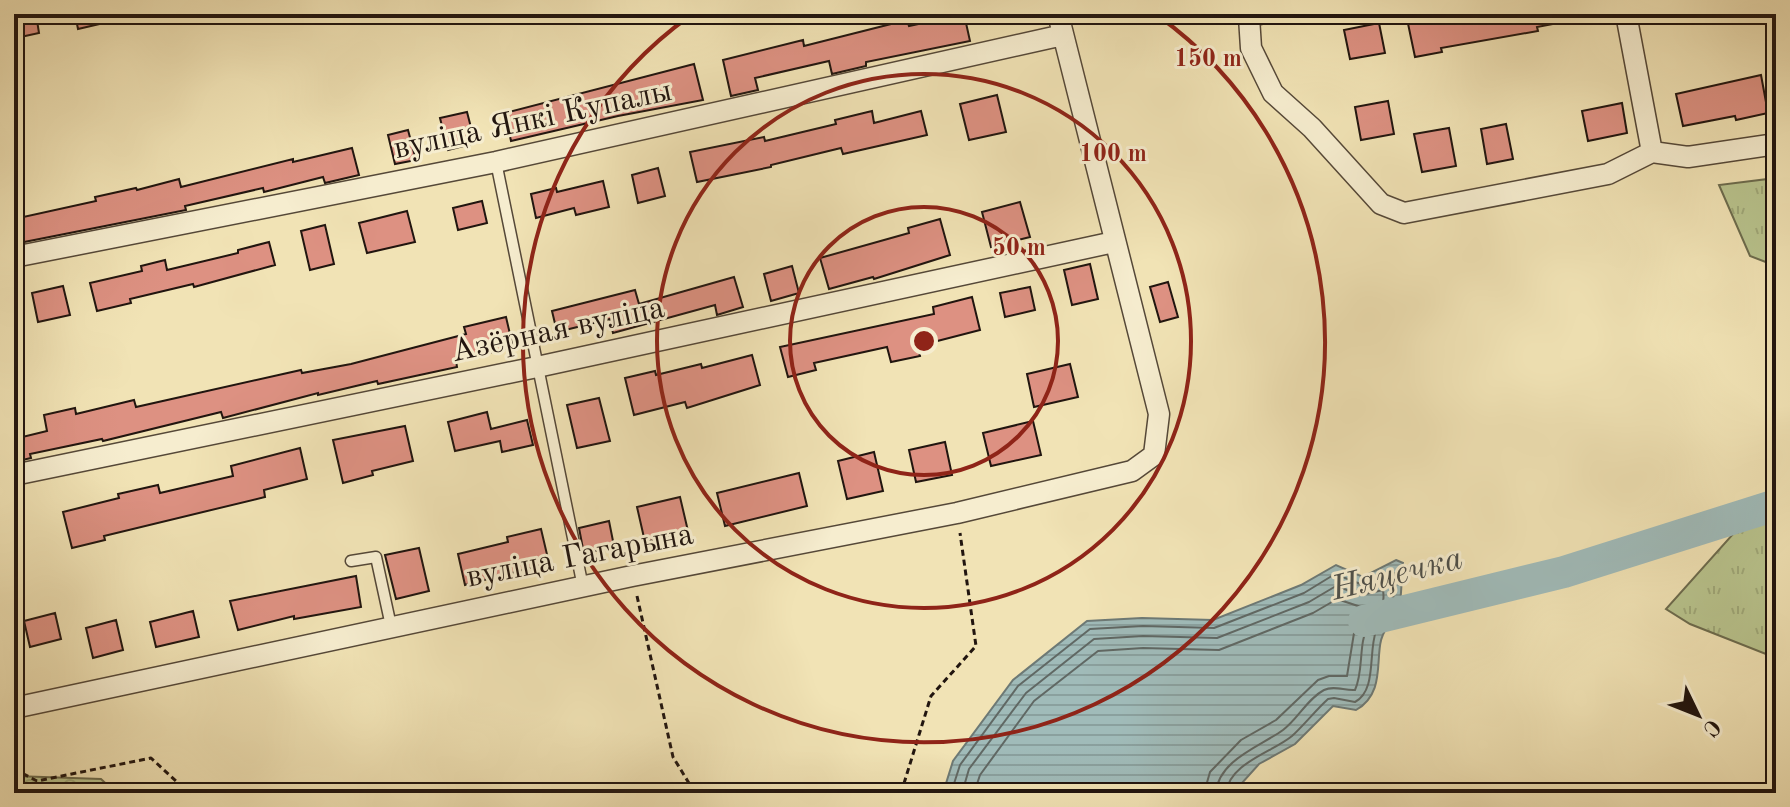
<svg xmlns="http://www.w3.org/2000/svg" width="1790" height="807" font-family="'Old Standard TT',serif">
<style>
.grass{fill:url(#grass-tufts);stroke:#6d6c4e;stroke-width:2}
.forest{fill:url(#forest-crowns);stroke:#6d6c4e;stroke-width:2}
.water{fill:url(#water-rules);stroke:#6d7975;stroke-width:2}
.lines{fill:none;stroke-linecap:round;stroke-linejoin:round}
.shore{stroke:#606864;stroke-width:2}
.river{stroke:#a0bbb9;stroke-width:32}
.building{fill:#dd9182;stroke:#21150f;stroke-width:2}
.service-casing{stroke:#554838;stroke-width:13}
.minor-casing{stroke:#554838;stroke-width:23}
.path{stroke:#21150f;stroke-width:3;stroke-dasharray:6 4;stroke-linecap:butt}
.service{stroke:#f6edcf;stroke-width:10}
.minor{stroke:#f6edcf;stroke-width:20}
.ring{fill:none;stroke:#8f2418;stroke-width:4}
.labels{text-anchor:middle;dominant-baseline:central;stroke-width:6;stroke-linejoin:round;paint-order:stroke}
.street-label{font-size:32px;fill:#21150f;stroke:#f6edcf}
.water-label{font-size:34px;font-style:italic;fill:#4d4f4a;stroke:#f6edcf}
.centre{fill:#8f2418;stroke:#f6edcf;stroke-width:4}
.ring-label{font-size:24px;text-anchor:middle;font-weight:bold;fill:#8f2418;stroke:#f6edcf;stroke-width:6;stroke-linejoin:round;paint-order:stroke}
</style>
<defs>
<pattern id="grass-tufts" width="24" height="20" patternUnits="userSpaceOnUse" patternTransform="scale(2)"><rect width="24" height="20" fill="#b9c48e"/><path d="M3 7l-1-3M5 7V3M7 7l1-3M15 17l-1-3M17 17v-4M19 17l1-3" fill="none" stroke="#9fa879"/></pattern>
<pattern id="forest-crowns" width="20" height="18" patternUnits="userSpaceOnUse" patternTransform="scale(2)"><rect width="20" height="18" fill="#b9c48e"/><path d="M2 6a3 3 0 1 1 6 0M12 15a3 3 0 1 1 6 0" fill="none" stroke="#9fa879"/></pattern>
<pattern id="water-rules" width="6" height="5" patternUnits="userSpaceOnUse" patternTransform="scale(2)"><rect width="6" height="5" fill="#a0bbb9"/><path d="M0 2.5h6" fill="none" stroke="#8aa09e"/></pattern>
</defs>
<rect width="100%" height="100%" fill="#f1e3b5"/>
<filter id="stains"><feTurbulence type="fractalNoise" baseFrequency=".0025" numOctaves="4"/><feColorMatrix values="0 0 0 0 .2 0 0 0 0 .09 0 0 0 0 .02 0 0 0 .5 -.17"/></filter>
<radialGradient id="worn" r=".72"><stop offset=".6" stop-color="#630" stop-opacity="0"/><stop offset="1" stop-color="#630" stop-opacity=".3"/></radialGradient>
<path class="grass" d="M1776,178v88l-26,-10 -31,-71z
M1776,490v168l-86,-34 -24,-15 101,-113z"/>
<path class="forest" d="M14,776l87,3 15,14h-102z"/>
<path class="water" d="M1396,560l7,3 -3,44 10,13c-6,1 -14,2 -19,5 -24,16 2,64 -35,85l-23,-4 -38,38 -36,20 -26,29h-290l10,-32 60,-81 74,-59 55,-3 71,2 88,-35 35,-20 27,12z"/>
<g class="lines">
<path class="shore" d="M951,793l9,-28 58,-79 72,-57 53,-3 71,2 90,-35 31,-19 28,11 31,-12 -1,40c-6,4 -14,11 -17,18 -8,22 1,59 -21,71l-21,-4 -6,1c-13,12 -24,26 -36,37 -19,16 -63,27 -66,57
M962,793l7,-24 57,-76 68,-54 49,-3 74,2 92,-36 27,-16 25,9 22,-5c3,21 -7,19 -15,35 -10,20 -4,45 -13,65 -10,1 -21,-5 -31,0 -17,9 -26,29 -41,40 -22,16 -65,30 -67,63
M974,793l6,-18 54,-74 64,-50 45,-3 76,2 94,-37 24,-14 24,8 1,5 -7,15 -8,49h-18l-11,4 -42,40 -35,20 -31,32 -6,21"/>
<path class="river" d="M1364,621l200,-49 212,-67"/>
</g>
<path class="building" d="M14,14h22l3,19 -23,5z
M75,14h42v6l-39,9z
M964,14l6,27 -104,21v4l-34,8 -3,-13 -74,17 3,12 -27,6 -8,-36 80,-20 1,6 103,-26 2,6z
M1406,14h163v7l-32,6 1,4 -97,17 1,4 -27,5z
M1379,23l6,30 -35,6 -6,-29z
M694,64l9,36 -85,16 -107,25 -6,-28z
M1761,75l7,38 -32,7 -1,-4 -52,10 -7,-32z
M997,95l9,37 -37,8 -9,-36z
M1388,101l6,33 -33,6 -6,-33z
M1622,103l5,30 -39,8 -6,-30z
M872,111l2,12 47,-12 6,24 -84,19 -2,-6 -70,17v2l-74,15 -7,-30 74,-15 1,4 71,-17 -1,-4z
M467,112l8,31 -27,7 -8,-32z
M1506,124l7,35 -26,5 -6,-35z
M1449,128l7,38 -34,6 -8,-38z
M408,130l8,30 -21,4 -7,-29z
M352,148l7,27 -34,8 -2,-6 -59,15 -1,-4 -78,18 1,4 -172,34v-25l82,-18 -1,-4 41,-9 1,2 42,-11 2,8 112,-28v3z
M658,168l7,28 -27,7 -6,-28z
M603,181l6,26 -33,8 -2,-7 -38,10 -5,-24 25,-6 1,4z
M482,201l5,22 -29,7 -5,-22z
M1020,202l10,35 -39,10 -9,-35z
M407,211l8,31 -48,11 -8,-30z
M940,219l10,36 -76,24 -1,-2 -44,12 -9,-31 89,-25 -1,-5z
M325,225l9,39 -24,6 -9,-39z
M269,242l6,23 -81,22 -1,-3 -63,15 1,4 -34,8 -7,-28 52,-12 -1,-5 24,-6 2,10 71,-17v-3z
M1090,264l8,35 -26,6 -8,-35z
M792,266l7,27 -28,8 -7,-27z
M734,277l9,30 -26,8 -2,-10 -102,28 -3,-14 -53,13 -5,-21 83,-21 4,14z
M1168,282l10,35 -18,5 -10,-35z
M63,286l7,29 -32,7 -6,-29z
M1030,287l5,23 -30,7 -5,-24z
M972,297l8,33 -62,16 2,10 -29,6 -4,-15 -73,16 2,7 -28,7 -8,-30 154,-33 -1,-7z
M506,317l7,30 -57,14 1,6 -79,17 -1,-3 -59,14v-2l-95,25 -2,-6 -118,29 -1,-2 -72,15 1,4 -17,4v-23l33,-8 -3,-16 31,-7 1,6 58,-14 2,7 165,-37 1,3 49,-9 115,-30 -2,-7z
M752,355l8,30 -73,23 -2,-6 -51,13 -9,-37 30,-7 1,4 45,-11 1,4z
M1070,364l8,33 -44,10 -7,-33z
M599,398l11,43 -33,7 -10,-43z
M487,412l4,17 36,-9 6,25 -31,7 -2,-11 -45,10 -7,-29z
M1033,421l8,34 -50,11 -8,-33z
M405,426l8,35 -41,10 1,4 -30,8 -10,-43z
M945,442l7,33 -36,7 -7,-32z
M300,448l7,31 -43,11 1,7 -161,39 1,4 -33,8 -9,-36 56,-14 -1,-4 40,-9 2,8 73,-17 -2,-10z
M874,452l9,39 -36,8 -9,-38z
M799,473l8,33 -82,20 -8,-33z
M680,497l8,34 -43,11 -8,-35z
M609,521l5,25 -30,8 -5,-26z
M541,529l8,34 -84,22 -7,-31 50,-12 -1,-5z
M419,548l10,43 -33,8 -11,-44z
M356,576l5,31 -67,12v-3l-56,14 -8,-29z
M193,611l6,26 -43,10 -6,-25z
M55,613l6,26 -31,8 -6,-26z
M116,620l7,30 -30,8 -7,-30z"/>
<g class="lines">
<defs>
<path id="service" d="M496,162l87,425
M351,561l25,-4 15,69"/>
<path id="minor" d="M1260,14l-11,3 2,31 22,45 39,35 69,76 23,9 204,-39 44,-22 36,5 88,-13
M1626,14l26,138
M14,257l482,-95 567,-127
M14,475l523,-108 577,-125
M14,708l618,-132 325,-63 175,-42 22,-16 5,-41 -101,-400"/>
</defs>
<use href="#service" class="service-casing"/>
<use href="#minor" class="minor-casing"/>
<path class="path" d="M637,596l36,161 22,36
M14,769l23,12 114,-23 38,35
M901,793l30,-97 45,-50 -16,-113"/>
<use href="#service" class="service"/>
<use href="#minor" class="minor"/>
</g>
<g class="ring">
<circle cx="924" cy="341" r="134"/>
<circle cx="924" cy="341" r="267"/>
<path d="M1157 15A401 401 0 1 1 691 15"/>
</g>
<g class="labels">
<g class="street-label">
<text transform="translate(533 121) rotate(-12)">вуліца Янкі Купалы</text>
<text transform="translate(558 331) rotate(-12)">Азёрная вуліца</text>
<text transform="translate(580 557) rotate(-11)">вуліца Гагарына</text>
</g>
<g class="water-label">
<text transform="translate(1397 575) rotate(-14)">Няцечка</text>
</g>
</g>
<circle cx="924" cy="341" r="12" class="centre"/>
<g class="ring-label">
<text x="1208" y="66">150 m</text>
<text x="1113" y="161">100 m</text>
<text x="1019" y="255">50 m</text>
</g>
<rect width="1790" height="807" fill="none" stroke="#f1e3b5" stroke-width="48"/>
<rect x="16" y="16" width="1758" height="775" fill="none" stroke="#21150f" stroke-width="4"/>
<rect x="24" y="24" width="1742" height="759" fill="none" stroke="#21150f" stroke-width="2"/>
<g transform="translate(1698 715) rotate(133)" stroke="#f6edcf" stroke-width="6" paint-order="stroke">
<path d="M0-6L14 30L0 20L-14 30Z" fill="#21150f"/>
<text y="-12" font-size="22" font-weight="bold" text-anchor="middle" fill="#21150f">С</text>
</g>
<rect width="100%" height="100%" filter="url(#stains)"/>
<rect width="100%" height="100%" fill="url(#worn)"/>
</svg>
